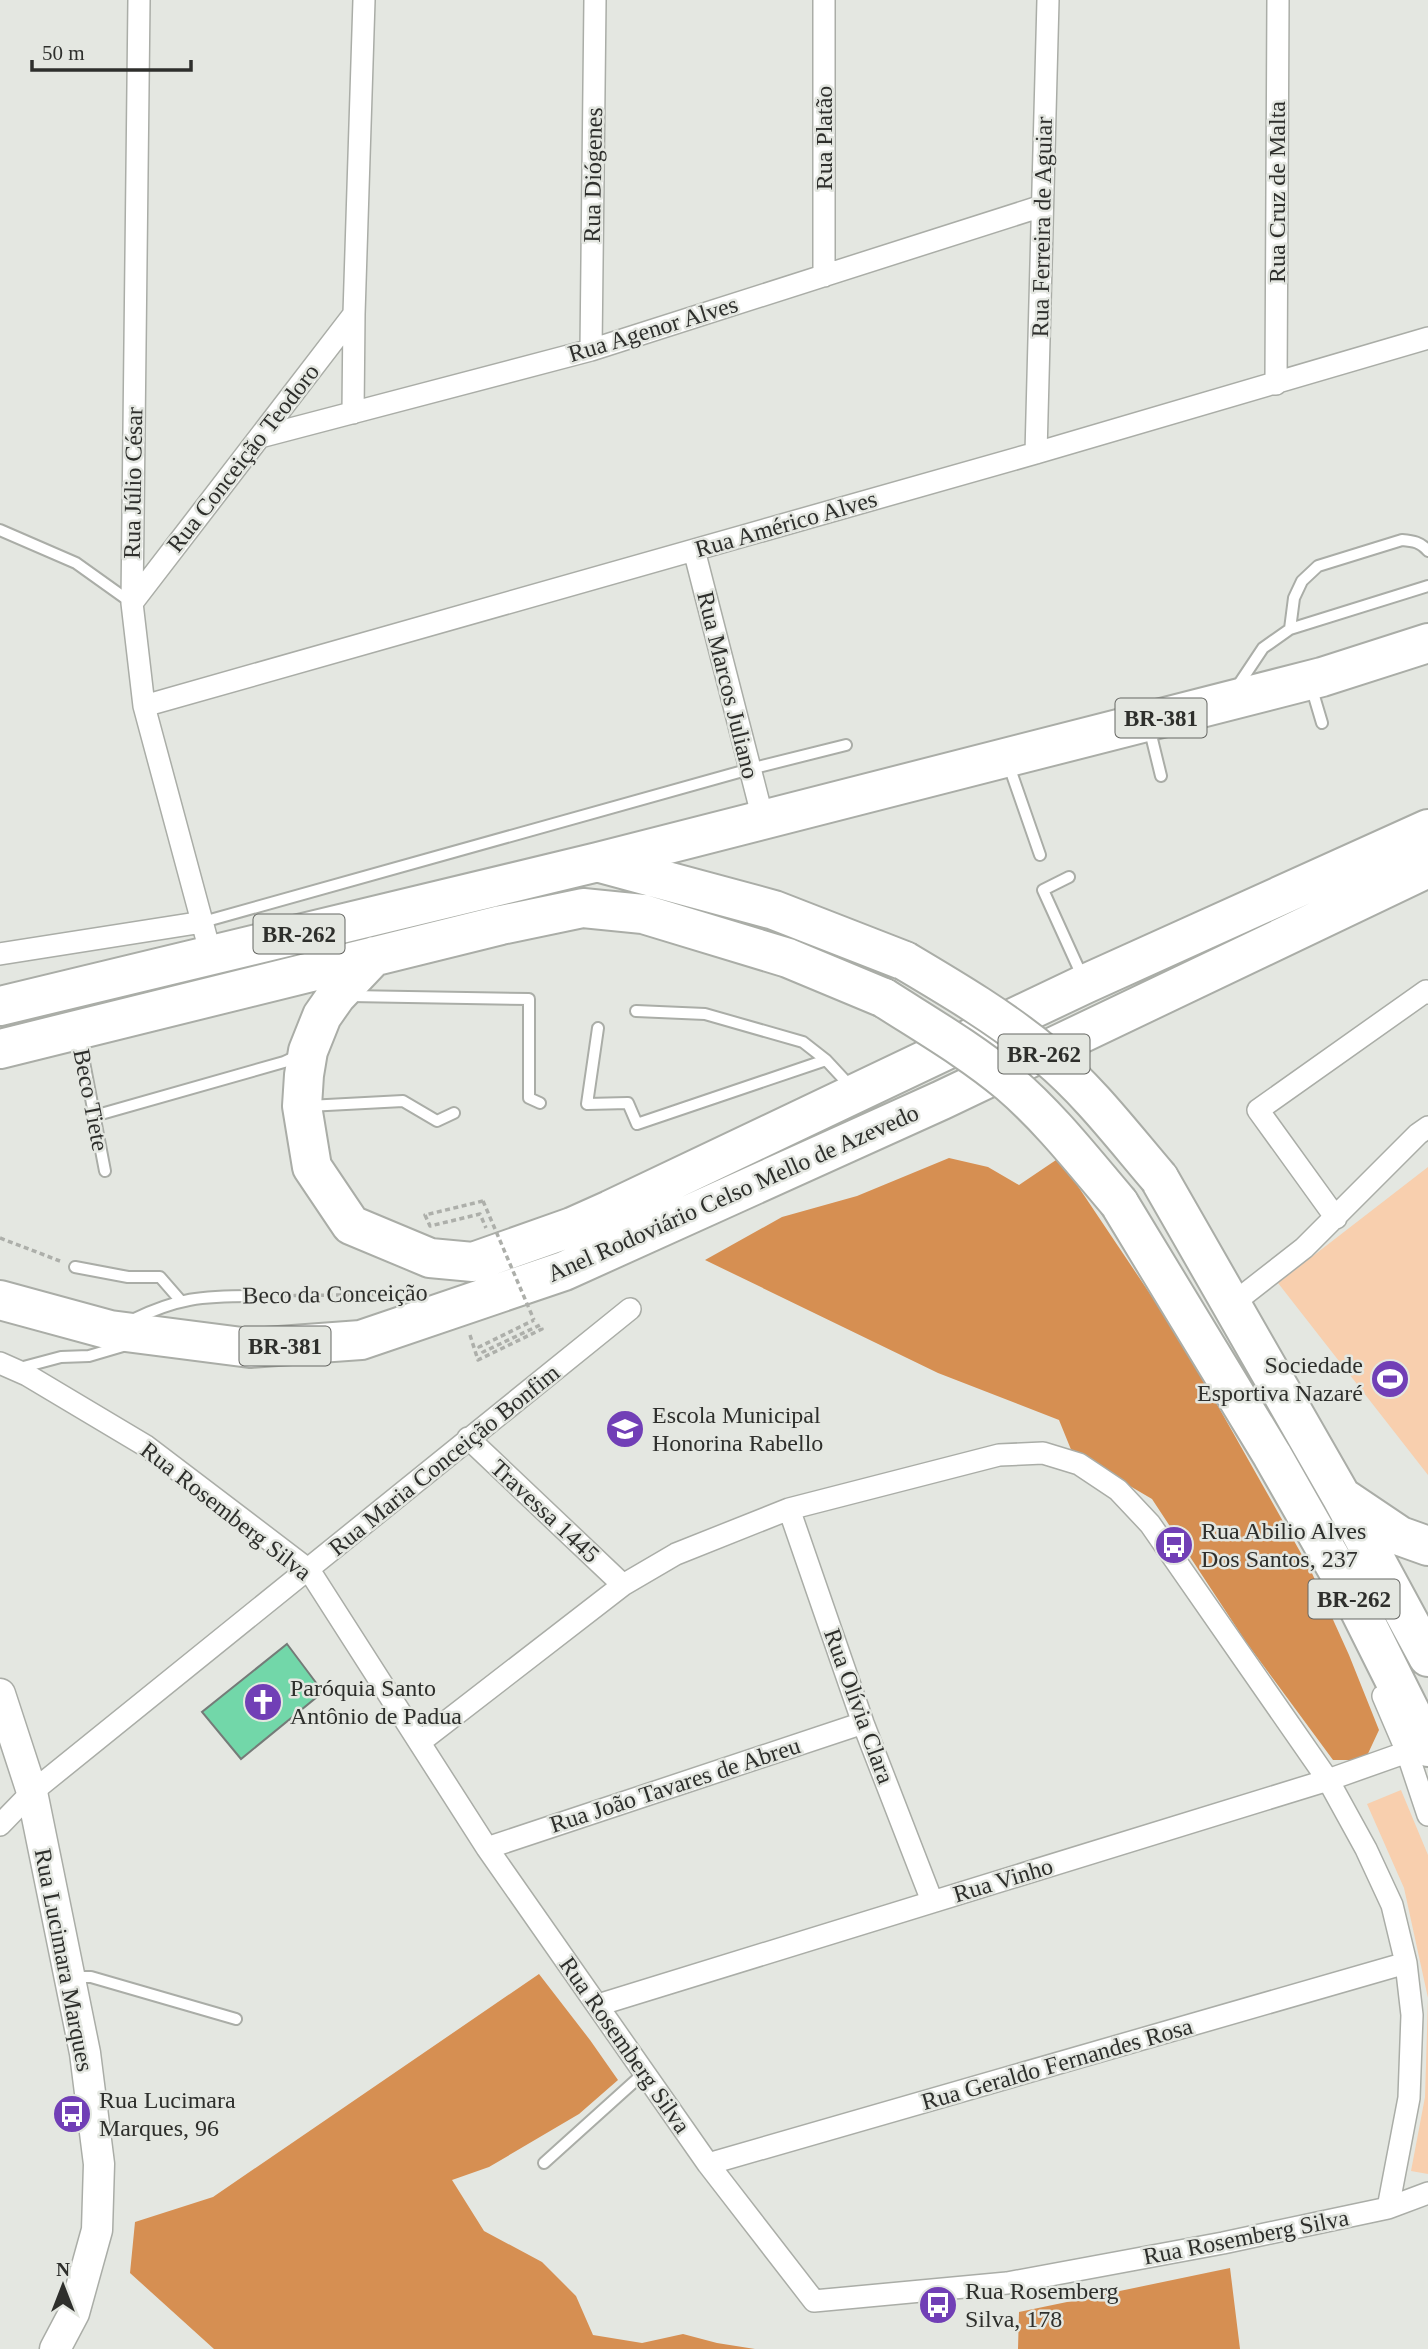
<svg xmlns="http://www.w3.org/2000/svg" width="1428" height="2349" font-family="Georgia,serif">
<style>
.green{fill:#f8cfae}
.forest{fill:#d68f52}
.building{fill:#72d7a9;stroke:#757b78;stroke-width:2}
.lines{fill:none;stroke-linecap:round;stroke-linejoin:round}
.lane-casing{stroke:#aaada7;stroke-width:14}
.street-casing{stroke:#aaada7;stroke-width:24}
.secondary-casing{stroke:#aaada7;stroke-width:33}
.highway-casing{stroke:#aaada7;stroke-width:42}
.path{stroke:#adafaa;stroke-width:3.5;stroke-dasharray:5 3.5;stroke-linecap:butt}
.lane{stroke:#fff;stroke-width:10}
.street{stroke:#fff;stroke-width:21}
.secondary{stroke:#fff;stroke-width:30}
.highway{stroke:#fff;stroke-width:38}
.highway-bridge-casing{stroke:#aaada7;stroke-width:42;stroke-linecap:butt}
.path-bridge{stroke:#adafaa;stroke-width:3.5;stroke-dasharray:5 3.5;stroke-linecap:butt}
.highway-bridge{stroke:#fff;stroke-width:38}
.labels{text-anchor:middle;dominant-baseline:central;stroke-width:5;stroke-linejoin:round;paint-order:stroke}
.shield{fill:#e4e7e1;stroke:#656662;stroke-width:2}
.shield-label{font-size:23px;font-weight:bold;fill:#2e2f2c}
.street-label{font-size:24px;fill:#2e2f2c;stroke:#e4e7e1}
.poi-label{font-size:24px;fill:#2e2f2c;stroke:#e4e7e1;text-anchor:start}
</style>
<rect width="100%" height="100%" fill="#e4e7e1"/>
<path class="green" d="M1428,1167v308l-150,-192z
M1401,1790l27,65v143l-24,-110 -37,-84z
M1428,1998v176l-17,-3 14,-74z"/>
<path class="forest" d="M949,1158l39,9 31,18 40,-27 120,179 132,234 38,84 30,75 -14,30h-32l-87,-118 -94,-143 -80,-47 -13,-32 -121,-47 -233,-113 77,-43 75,-21z
M539,1974l51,66 28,40 -39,34 -90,53 -37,13 32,51 58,31 34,34 17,39 49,8 41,-9 34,9 38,6h-541l-84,-76 5,-51 78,-25z
M1230,2268l10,81h-222l1,-37z"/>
<path class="building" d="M287,1644l36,48 -82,67 -39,-47z"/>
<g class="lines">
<defs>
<path id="lane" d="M0,530l76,33 56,40
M1290,629l4,-31 8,-17 16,-15 84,-26c11,1 19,2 26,11
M1311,686l11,37
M1237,687l26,-39 27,-19 138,-43
M1149,727l12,49
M1008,763l32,92
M1069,877l-26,13 40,88
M203,922l547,-153 96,-24
M350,996l179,3v99l11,5
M636,1011l69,3 98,28 23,18 26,28
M598,1028l-11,76 41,-1 9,21 189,-64
M79,1036l26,135
M308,1106l95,-5 34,20 17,-8
M94,1116l190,-54 15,-7
M75,1267l53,10h32l20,23
M132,1320c46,-22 69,-24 120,-24
M16,1369l45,-12 28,-1 34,-10
M72,1977h19l145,42
M544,2163l101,-91"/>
<path id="street" d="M139,0l-7,603 12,103 67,249
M824,276v-276
M591,350l4,-350
M1276,384l2,-384
M353,413l1,-99
M260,437l331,-87 451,-144
M1036,453l12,-453
M694,550l69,269
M132,603l222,-289 10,-314
M144,706l892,-253 392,-115
M0,954l203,-32
M1336,1218l-78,-108 168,-119 2,2
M1231,1305l73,-57 114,-114 10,-7
M0,1363l27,12 119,71 163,124 178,278 221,316 106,137 193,-18 216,-40 165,-35 40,-15
M468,1438l155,147
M789,1509l74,214 69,178
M1383,1696l24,56 21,63
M420,1742l203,-157 53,-31 113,-45 210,-54 44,-2 36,11 39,26 32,34 178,256 38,69 26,56 14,58 6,52 -3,83 -21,110
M0,1825l32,-33 598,-483
M487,1848l376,-125
M598,2005l730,-225 79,-28
M708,2164l698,-201"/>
<path id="secondary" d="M0,1694l32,98 53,261 14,111 -2,66 -23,83 -19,36"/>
<path id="highway" d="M600,863l174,47 131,51
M374,956l-38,40 -14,20 -14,35 -4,24 -2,31 10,61 39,58 79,33 43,4 99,-35 38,-17 475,-226 343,-155
M0,1006l598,-144 724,-185 106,-34
M0,1049l501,-124 82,-17 60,6 145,44 96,40
M1159,1178l182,318 87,161
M1119,1203l153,252 81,142 75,150
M0,1300l110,30 140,18 111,-8 203,-69 378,-171 486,-232
M1345,1499l55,37 28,10"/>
</defs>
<use href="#lane" class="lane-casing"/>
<use href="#street" class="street-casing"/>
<use href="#secondary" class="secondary-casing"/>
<use href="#highway" class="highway-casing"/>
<path class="path" d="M483,1201l-58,14 5,11 50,-12 6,14
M0,1238l60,23
M268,1296l132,-2
M470,1335l8,25 64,-31 -2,-4 -57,27 -4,-5 55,-27"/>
<use href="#lane" class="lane"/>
<use href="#street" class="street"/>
<use href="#secondary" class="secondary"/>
<use href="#highway" class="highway"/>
<defs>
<path id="highway-bridge" d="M905,961c49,29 98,58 142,95 42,35 76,80 112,122
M884,998c42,27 87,53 125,85 41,35 75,79 110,120"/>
</defs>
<use href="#highway-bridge" class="highway-bridge-casing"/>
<path class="path-bridge" d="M483,1201l51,119"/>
<use href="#highway-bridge" class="highway-bridge"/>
</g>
<defs>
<symbol id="stadium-disc" viewBox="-11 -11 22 22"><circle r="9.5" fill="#713fb6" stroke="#e4e7e1"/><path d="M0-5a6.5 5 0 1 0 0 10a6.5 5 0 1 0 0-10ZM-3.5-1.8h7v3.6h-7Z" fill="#fff"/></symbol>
<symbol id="school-disc" viewBox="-11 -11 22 22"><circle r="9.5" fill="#713fb6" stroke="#e4e7e1"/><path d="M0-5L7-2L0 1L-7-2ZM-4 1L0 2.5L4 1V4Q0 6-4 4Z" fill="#fff"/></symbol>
<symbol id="bus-disc" viewBox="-11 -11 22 22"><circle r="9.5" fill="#713fb6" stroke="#e4e7e1"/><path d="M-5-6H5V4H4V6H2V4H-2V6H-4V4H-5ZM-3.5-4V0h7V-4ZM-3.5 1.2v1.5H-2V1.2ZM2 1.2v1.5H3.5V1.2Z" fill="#fff"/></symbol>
<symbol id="church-disc" viewBox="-11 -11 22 22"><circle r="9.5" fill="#713fb6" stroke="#e4e7e1"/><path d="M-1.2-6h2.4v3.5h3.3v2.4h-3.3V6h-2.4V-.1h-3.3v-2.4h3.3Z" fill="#fff"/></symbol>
</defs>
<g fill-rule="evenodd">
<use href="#stadium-disc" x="1368" y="1357" width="44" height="44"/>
<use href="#school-disc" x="603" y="1407" width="44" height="44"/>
<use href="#bus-disc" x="1152" y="1523" width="44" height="44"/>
<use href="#church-disc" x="241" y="1680" width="44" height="44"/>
<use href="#bus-disc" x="50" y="2092" width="44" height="44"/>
<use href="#bus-disc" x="916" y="2283" width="44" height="44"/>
</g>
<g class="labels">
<g class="shield">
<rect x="1115.5" y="698.5" width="91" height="39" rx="5"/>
<rect x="253.5" y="914.5" width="91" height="39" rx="5"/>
<rect x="998.5" y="1034.5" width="91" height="39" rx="5"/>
<rect x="239.5" y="1326.5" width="91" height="39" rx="5"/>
<rect x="1308.5" y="1579.5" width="91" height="39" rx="5"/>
</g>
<g class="shield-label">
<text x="1161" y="718">BR-381</text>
<text x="299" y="934">BR-262</text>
<text x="1044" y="1054">BR-262</text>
<text x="285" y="1346">BR-381</text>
<text x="1354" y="1599">BR-262</text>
</g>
<g class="street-label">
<text transform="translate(824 138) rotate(-90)">Rua Platão</text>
<text transform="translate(593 175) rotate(-89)">Rua Diógenes</text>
<text transform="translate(1277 192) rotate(-90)">Rua Cruz de Malta</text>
<text transform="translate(1042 227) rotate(-89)">Rua Ferreira de Aguiar</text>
<text transform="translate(653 329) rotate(-17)">Rua Agenor Alves</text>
<text transform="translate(243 458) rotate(-52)">Rua Conceição Teodoro</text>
<text transform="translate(133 483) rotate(-89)">Rua Júlio César</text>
<text transform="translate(786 524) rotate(-16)">Rua Américo Alves</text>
<text transform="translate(728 685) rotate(76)">Rua Marcos Juliano</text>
<text transform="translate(91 1100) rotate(79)">Beco Tiete</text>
<text transform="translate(733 1193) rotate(-24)">Anel Rodoviário Celso Mello de Azevedo</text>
<text transform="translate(335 1294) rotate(-1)">Beco da Conceição</text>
<text transform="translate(444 1460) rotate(-39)">Rua Maria Conceição Bonfim</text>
<text transform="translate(226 1511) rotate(38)">Rua Rosemberg Silva</text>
<text transform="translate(545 1511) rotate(43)">Travessa 1445</text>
<text transform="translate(859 1706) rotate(70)">Rua Olívia Clara</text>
<text transform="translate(675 1785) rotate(-18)">Rua João Tavares de Abreu</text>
<text transform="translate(1003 1880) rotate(-17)">Rua Vinho</text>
<text transform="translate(64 1960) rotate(79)">Rua Lucimara Marques</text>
<text transform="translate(625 2045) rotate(55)">Rua Rosemberg Silva</text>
<text transform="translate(1057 2064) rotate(-16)">Rua Geraldo Fernandes Rosa</text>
<text transform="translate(1246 2237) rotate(-11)">Rua Rosemberg Silva</text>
</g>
<g class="poi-label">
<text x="1363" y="1365" text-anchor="end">Sociedade<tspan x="1363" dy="28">Esportiva Nazaré</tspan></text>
<text x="652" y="1415">Escola Municipal<tspan x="652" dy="28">Honorina Rabello</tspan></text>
<text x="1201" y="1531">Rua Abilio Alves<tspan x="1201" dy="28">Dos Santos, 237</tspan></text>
<text x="290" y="1688">Paróquia Santo<tspan x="290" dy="28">Antônio de Padua</tspan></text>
<text x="99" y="2100">Rua Lucimara<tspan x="99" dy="28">Marques, 96</tspan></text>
<text x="965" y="2291">Rua Rosemberg<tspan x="965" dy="28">Silva, 178</tspan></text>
</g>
</g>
<g transform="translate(63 2286)" stroke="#e4e7e1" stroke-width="5" paint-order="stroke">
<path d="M0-5L12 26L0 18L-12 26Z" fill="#2e2f2c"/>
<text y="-10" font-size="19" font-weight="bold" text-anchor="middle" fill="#2e2f2c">N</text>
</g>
<path d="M32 60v10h159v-10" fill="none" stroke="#2e2f2c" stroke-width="3.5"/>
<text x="42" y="60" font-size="21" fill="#2e2f2c" stroke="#e4e7e1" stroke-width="5" paint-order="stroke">50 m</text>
</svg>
